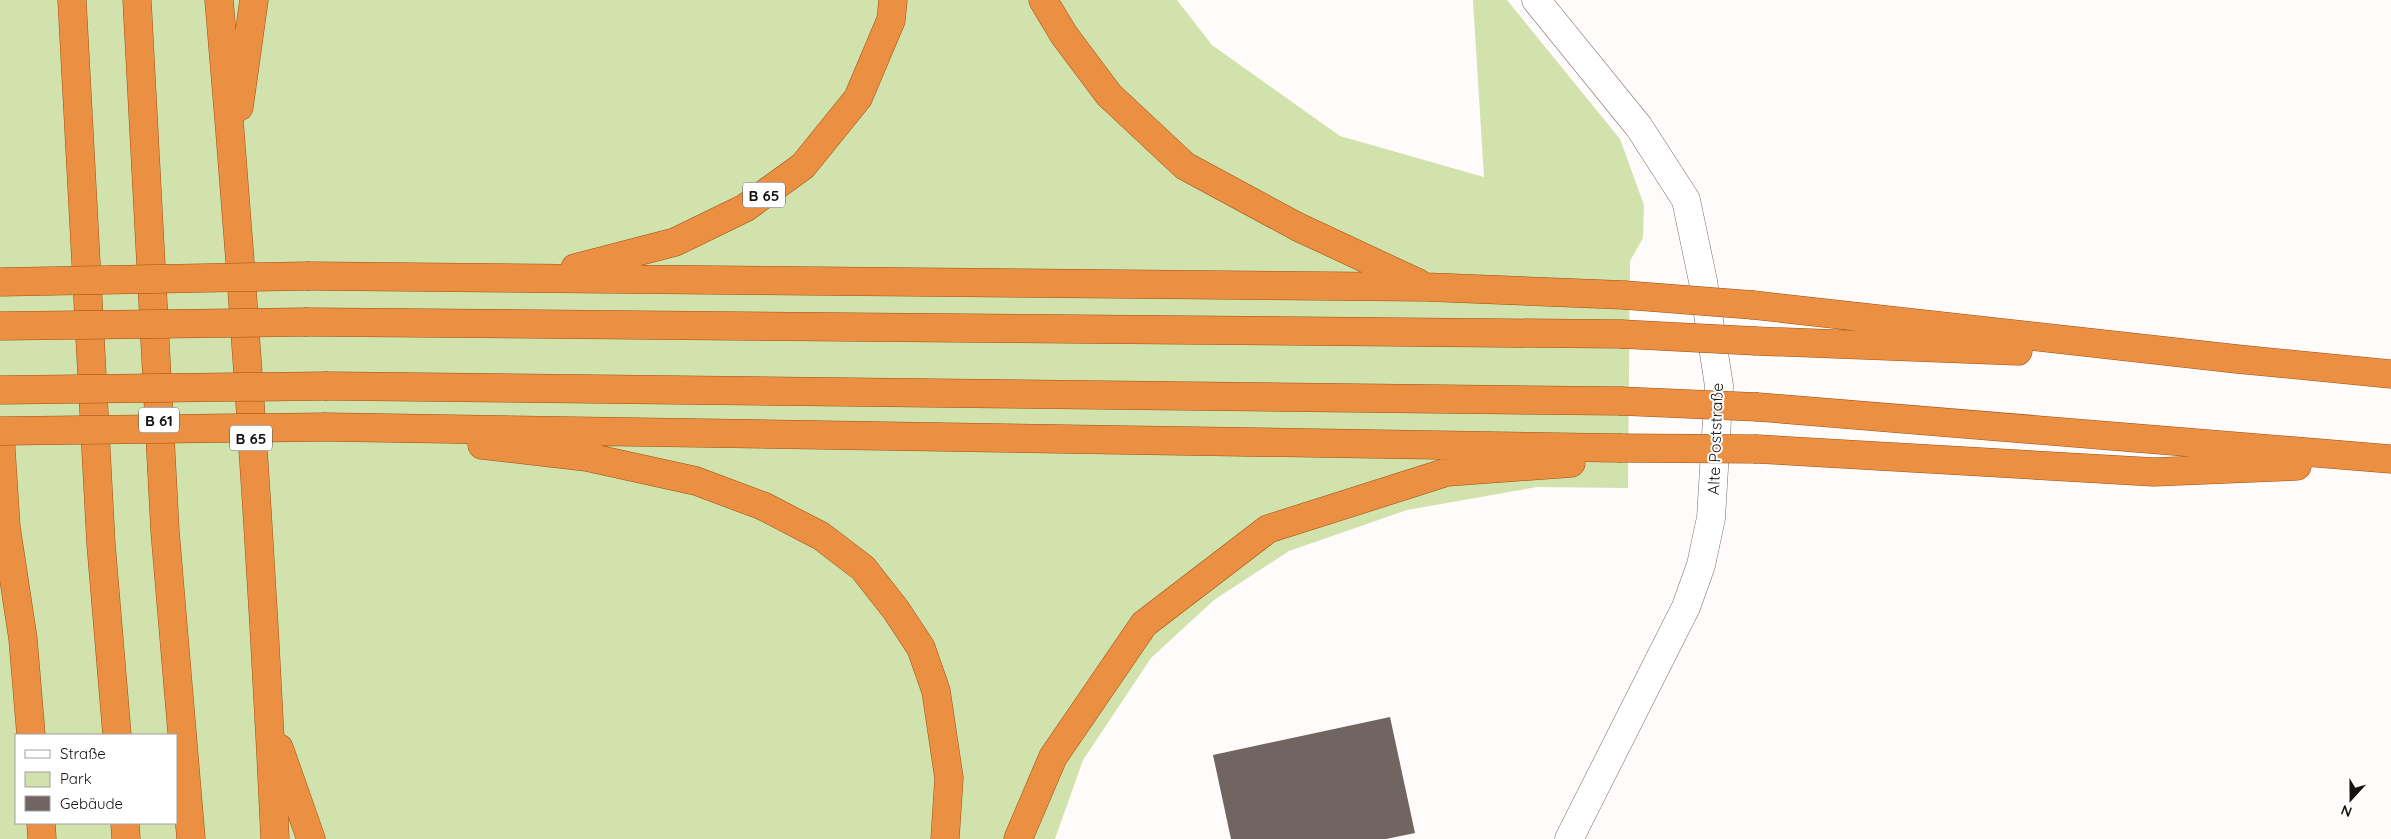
<svg xmlns="http://www.w3.org/2000/svg" width="2391" height="839" font-family="Quicksand,sans-serif">
<style>
.green{fill:#d1e2ad;fill-rule:evenodd}
.building{fill:#706560}
.lines{fill:none;stroke-linecap:round;stroke-linejoin:round}
.minor-casing{stroke:#786d68;stroke-width:29}
.trunk-casing{stroke:#9d5112;stroke-width:29}
.minor{stroke:#fff;stroke-width:28}
.trunk{stroke:#eb8f43;stroke-width:28}
.trunk-bridge-casing{stroke:#9d5112;stroke-width:29;stroke-linecap:butt}
.trunk-bridge{stroke:#eb8f43;stroke-width:28}
.labels{text-anchor:middle;dominant-baseline:central;stroke-width:4;stroke-linejoin:round;paint-order:stroke}
.shield{fill:#fff;stroke:#5b5857;stroke-width:1}
.shield-label{font-size:15px;font-weight:bold;fill:#15110f}
.street-label{font-size:16px;fill:#15110f;stroke:#fff}
</style>
<rect width="100%" height="100%" fill="#fefbfa"/>
<path class="green" d="M0,0h1177l35,45 128,91 144,41 -11,-177h34l113,139 24,66 -1,33 -13,23 -2,227 -91,-1 -130,23 -118,41 -75,49 -63,58 -68,102 -28,79h-1055zM16,735h160v88h-160z"/>
<path class="building" d="M1390,717l25,116 -29,6h-155l-18,-84z"/>
<g class="lines">
<defs>
<path id="minor" d="M1536,0l103,127 47,73 17,81 16,105 -8,132 -10,47 -15,42 -117,232"/>
<path id="trunk" d="M72,0l29,544 16,191
M137,0l28,531 26,308
M219,0c24,279 43,559 56,839
M1043,0l21,35 45,60 76,71 113,61 120,56
M239,107l15,-107
M575,268l100,-26 70,-34 58,-42 55,-68 33,-78 2,-20
M309,276l1117,11 198,8
M1753,305l484,54 154,15
M307,322l1314,12
M1756,341l262,10
M327,386l1293,15
M1758,407l633,52
M326,427l1292,21
M0,434l6,93 17,112 8,96
M482,445l105,12 109,24 67,25 58,30 42,32 33,42 25,38 15,43 13,87 -4,61
M1757,449l397,23 143,-6
M279,748l32,91
M41,823l1,16
M125,823l1,16
M1018,839l35,-82 91,-133 124,-95 179,-57 124,-9"/>
</defs>
<use href="#minor" class="minor-casing"/>
<use href="#trunk" class="trunk-casing"/>
<use href="#minor" class="minor"/>
<use href="#trunk" class="trunk"/>
<defs>
<path id="trunk-bridge" d="M0,282l309,-6
M1624,295l129,10
M0,326l307,-4
M1621,334l135,7
M0,390l327,-4
M1620,401l138,6
M0,431l326,-4
M1618,448l139,1"/>
</defs>
<use href="#trunk-bridge" class="trunk-bridge-casing"/>
<use href="#trunk-bridge" class="trunk-bridge"/>
</g>
<g class="labels">
<g class="shield">
<rect x="743" y="182.5" width="42" height="25" rx="4"/>
<rect x="139" y="407.5" width="40" height="25" rx="4"/>
<rect x="230" y="425.5" width="42" height="25" rx="4"/>
</g>
<g class="shield-label">
<text x="764" y="195">B 65</text>
<text x="159" y="420">B 61</text>
<text x="251" y="438">B 65</text>
</g>
<g class="street-label">
<text transform="translate(1715 439) rotate(-88)">Alte Poststraße</text>
</g>
</g>
<rect x="15" y="734" width="162" height="90" fill="#ffffff" stroke="#a1a09f"/>
<rect x="25" y="750" width="25" height="8" fill="#ffffff" stroke="#a1a09f"/>
<text x="60" y="759" font-size="15" fill="#15110f">Straße</text>
<rect x="25" y="772" width="25" height="15" fill="#d1e2ad" stroke="#a1a09f"/>
<text x="60" y="784" font-size="15" fill="#15110f">Park</text>
<rect x="25" y="796" width="25" height="15" fill="#706560" stroke="#a1a09f"/>
<text x="60" y="809" font-size="15" fill="#15110f">Gebäude</text>
<g transform="translate(2351 799) rotate(201)" stroke="#ffffff" stroke-width="4" paint-order="stroke">
<path d="M0-4L9 19L0 12L-9 19Z" fill="#15110f"/>
<text y="-8" font-size="14" font-weight="bold" text-anchor="middle" fill="#15110f">N</text>
</g>
</svg>
